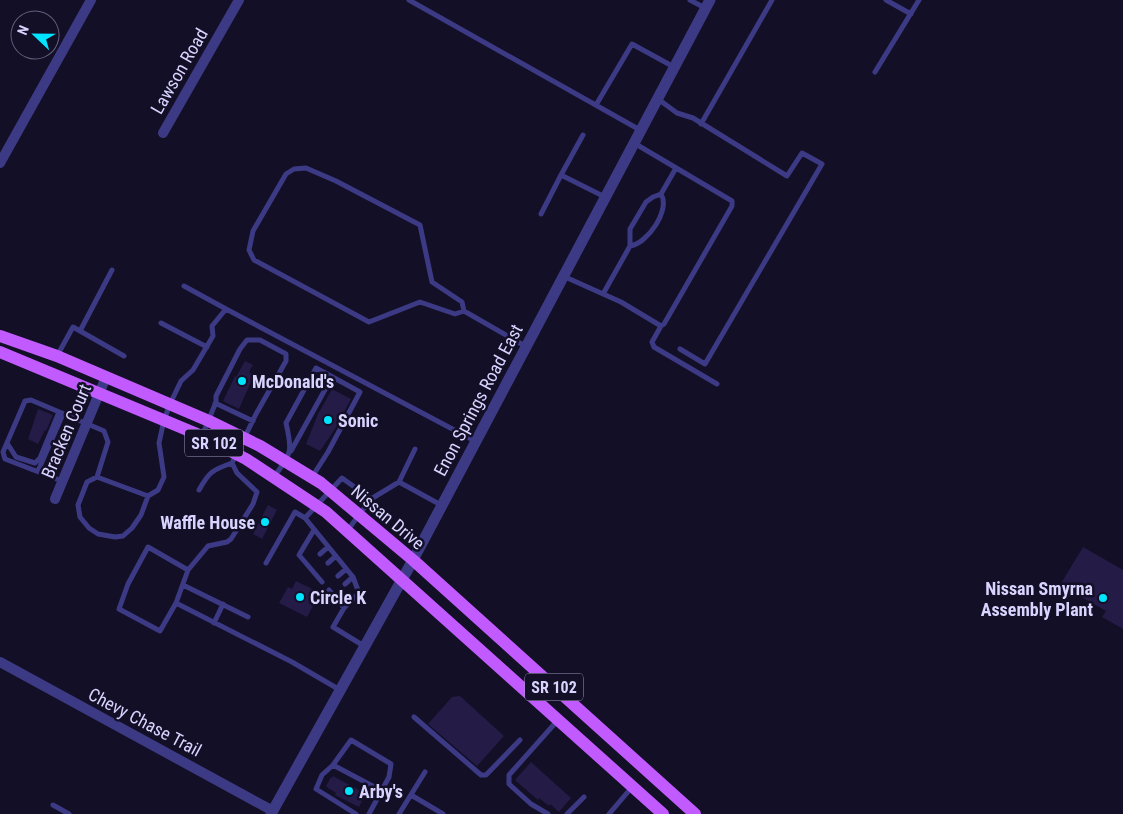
<svg xmlns="http://www.w3.org/2000/svg" width="1123" height="814" font-family="'Roboto Condensed',sans-serif">
<style>
.building{fill:#241b47}
.lines{fill:none;stroke-linecap:round;stroke-linejoin:round}
.service{stroke:#3d3a85;stroke-width:5}
.minor{stroke:#3d3a85;stroke-width:10}
.tertiary{stroke:#3d3a85;stroke-width:11}
.primary{stroke:#c25bff;stroke-width:12}
.poi-dot{fill:#00e5ff;stroke:#130f26;stroke-width:2}
.labels{text-anchor:middle;dominant-baseline:central;stroke-width:5;stroke-linejoin:round;paint-order:stroke}
.shield{fill:#130f26;stroke:#9e99be;stroke-width:1}
.shield-label{font-size:16px;font-weight:bold;fill:#d9d4ff}
.street-label{font-size:18px;fill:#d9d4ff;stroke:#130f26}
.poi-label{font-size:18px;font-weight:bold;fill:#d9d4ff;stroke:#130f26;text-anchor:start}
</style>
<rect width="100%" height="100%" fill="#130f26"/>
<path class="building" d="M245,361l8,4 -4,7 5,3 -15,34 -16,-8 12,-25 1,1z
M332,389l19,10 -16,30 -15,22 -14,-7 12,-30z
M38,409l15,6 -7,16 -1,-1 -7,14 -10,-5z
M268,505l9,5 -15,29 -9,-5z
M1083,547l40,23v59l-21,-12 4,-6 -46,-26z
M296,581l24,12 -13,24 -28,-14 9,-16 4,2z
M460,696l44,40 -27,30 -49,-42 24,-27z
M531,762l40,36 -12,14 -9,-8 -1,2 -10,-8 -1,2 -23,-20z
M333,776l26,14h5l-1,2 3,1 -7,14 -24,-12 1,-2 -8,-5 -2,-2 5,-9 1,1z"/>
<g class="lines">
<path class="service" d="M409,0l231,130
M690,0l15,8
M886,0l25,14
M875,72l44,-72
M658,99l19,14 16,5 94,58 15,-23 20,11 -117,200 -25,-15
M596,105l36,-61 42,23
M701,124l71,-124
M583,135l-22,40 44,22
M541,214l20,-39
M630,246c17,-2 41,-36 31,-52
M563,276l58,26 40,24 3,-2 68,-118v-5l-98,-58
M184,286l42,23
M603,294l27,-48v-17l16,-27 7,-5 8,-3 15,-26
M464,311l-2,-9 -30,-20 -12,-57 -84,-44 -30,-13 -12,1 -8,5 -33,57 -4,19 5,10 115,62 51,-20 35,12 9,-3 61,35
M161,323l46,24
M661,326l-9,16 2,5 63,37
M80,331l32,-61
M57,356l16,-29 51,29
M215,403l38,18
M7,443l9,14 19,6 5,-5 19,-46
M291,451l41,-74
M38,471l25,-57
M274,477c17,-24 19,-24 12,-54l30,-55 44,24 -32,60 -16,25
M62,481l-57,-22 -2,-7 22,-51 6,-1 73,31 4,11 -11,35
M399,482l16,-33
M199,490c10,-18 13,-20 33,-27
M148,496l-51,-19 -10,5 -9,23 2,12 9,11 9,6 17,3 8,-1 9,-8 9,-13 7,-19 10,-6 6,-13 -5,-34 5,-23 6,-16 11,-23 12,-11 20,-34 -1,-10 14,-17 249,132
M314,530l-15,25 23,27
M347,531l24,-32 28,-17 42,23
M320,554l8,-7
M266,563l29,-51 10,6
M328,563l8,-7
M188,570l20,-24 19,-4 4,-3 22,-35 4,-12 -20,-19 -5,-10 24,-49 30,-53v-7l-26,-14h-13l-7,9 -24,47v6l-14,34
M338,576l8,-7
M345,584l8,-7
M183,585l65,32
M329,590l15,18
M176,603l12,-33 -40,-23 -20,37 -9,25 41,22 16,-28 116,59 48,28
M214,623l9,-19
M364,646l-31,-19 11,-19 15,-15 -6,-16 -48,-59 37,-40 29,21
M414,717l67,58h5l34,-35
M333,765l49,26
M411,795l32,19
M53,805l16,9
M356,814l-40,-25 6,-14 11,-10 18,-25 40,24 -2,13 -20,37
M399,814l26,-42
M548,814l-17,-10 -22,-20v-9l49,-55
M567,814l17,-17
M609,814l23,-27"/>
<path class="minor" d="M163,133l76,-133
M0,163l91,-163
M55,499l51,-122
M0,662l273,149"/>
<path class="tertiary" d="M271,814l142,-254 297,-560"/>
<path class="primary" d="M0,336l57,20 152,65 51,25 61,37 92,77 282,254
M0,352l197,82 49,25 80,53 337,302"/>
</g>
<g class="poi-dot">
<circle cx="242" cy="381" r="5"/>
<circle cx="328" cy="420" r="5"/>
<circle cx="265" cy="522" r="5"/>
<circle cx="300" cy="597" r="5"/>
<circle cx="1103" cy="598" r="5"/>
<circle cx="349" cy="791" r="5"/>
</g>
<g class="labels">
<g class="shield">
<rect x="185" y="429.5" width="58" height="27" rx="4"/>
<rect x="525" y="673.5" width="58" height="27" rx="4"/>
</g>
<g class="shield-label">
<text x="214" y="443">SR 102</text>
<text x="554" y="687">SR 102</text>
</g>
<g class="street-label">
<text transform="translate(179 71) rotate(-60)">Lawson Road</text>
<text transform="translate(478 400) rotate(-62)">Enon Springs Road East</text>
<text transform="translate(66 431) rotate(-67)">Bracken Court</text>
<text transform="translate(388 517) rotate(40)">Nissan Drive</text>
<text transform="translate(145 722) rotate(28)">Chevy Chase Trail</text>
</g>
<g class="poi-label">
<text x="252" y="381">McDonald's</text>
<text x="338" y="420">Sonic</text>
<text x="255" y="522" text-anchor="end">Waffle House</text>
<text x="1093" y="588" text-anchor="end">Nissan Smyrna<tspan x="1093" dy="21">Assembly Plant</tspan></text>
<text x="310" y="597">Circle K</text>
<text x="359" y="791">Arby's</text>
</g>
</g>
<g transform="translate(35 35) rotate(292)"><circle r="24" fill="#130f26" stroke="#625e7d"/>
<path d="M0-4L9 19L0 12L-9 19Z" fill="#00e5ff"/>
<text y="-8" font-size="14" font-weight="bold" text-anchor="middle" fill="#d9d4ff">N</text>
</g>
</svg>
